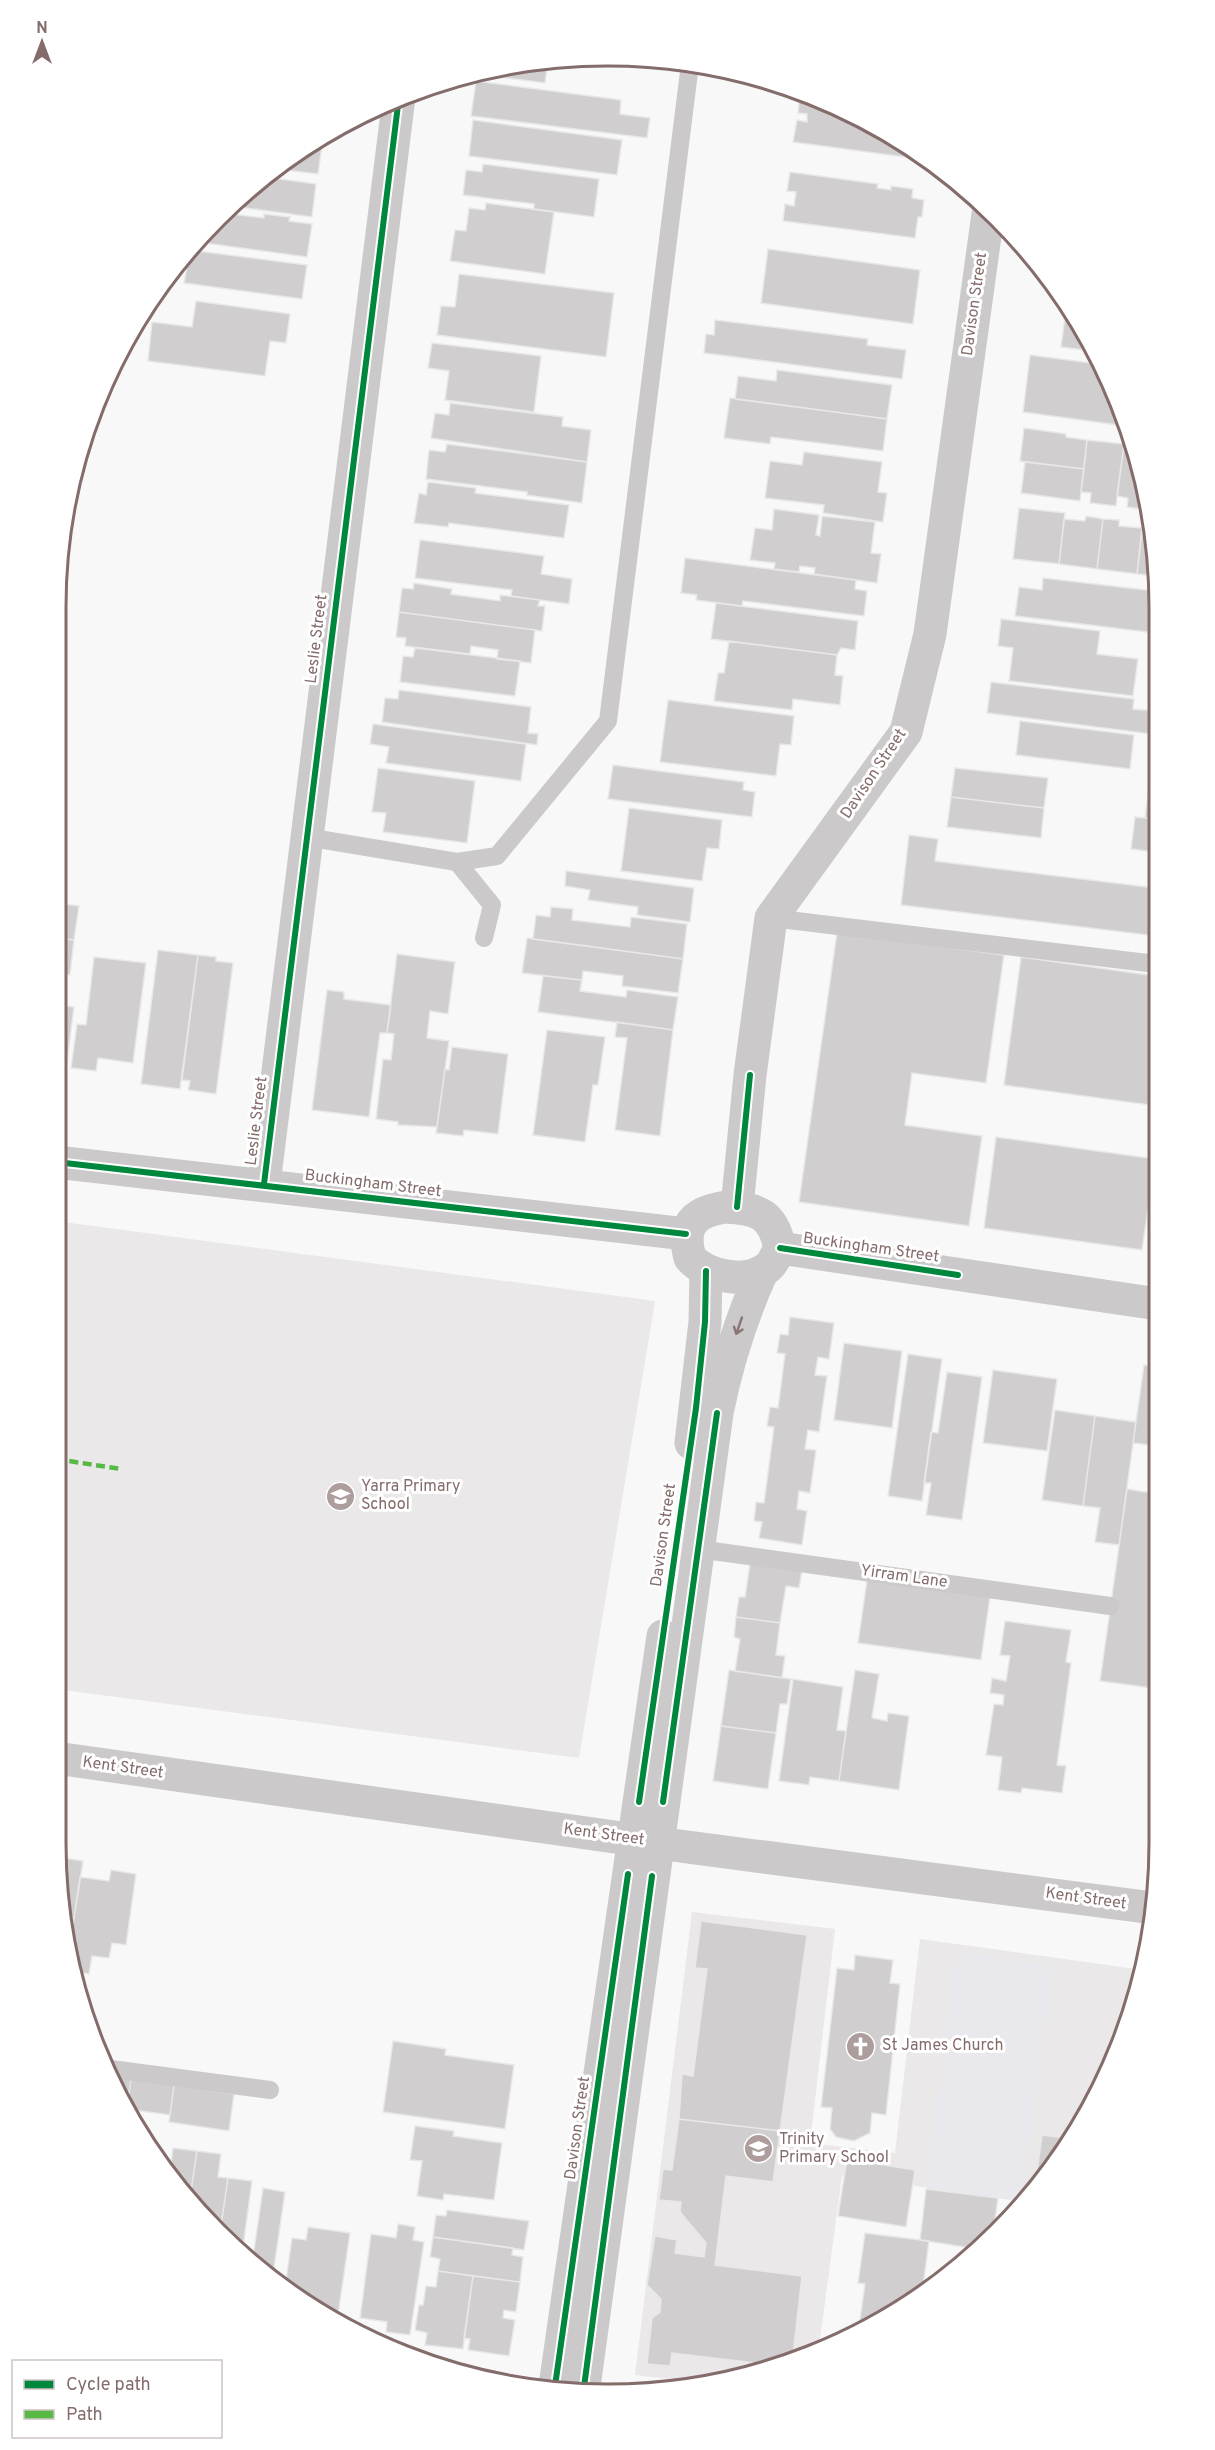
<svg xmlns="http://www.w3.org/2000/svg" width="1215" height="2450" font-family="Overpass,sans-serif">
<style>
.built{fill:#eae8e8}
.green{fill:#e9e8ec}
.building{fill:#d1cecf;stroke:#e8e8e8;stroke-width:1.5}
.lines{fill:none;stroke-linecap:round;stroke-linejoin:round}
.service{stroke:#cbc9c9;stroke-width:18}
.minor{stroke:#cbc9c9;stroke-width:33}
.quiet{stroke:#58b947;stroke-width:4.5;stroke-dasharray:9 4.5;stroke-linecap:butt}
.cycleway-casing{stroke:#fff;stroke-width:10}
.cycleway{stroke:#00873e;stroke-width:6}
.oneway{stroke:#8b7574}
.labels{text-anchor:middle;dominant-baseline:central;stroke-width:6;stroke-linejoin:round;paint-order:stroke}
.street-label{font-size:16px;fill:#846c6b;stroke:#fff}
.poi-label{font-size:16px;fill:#846c6b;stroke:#fff;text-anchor:start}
.rim{fill:none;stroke:#846c6b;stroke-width:3}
</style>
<rect width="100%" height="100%" fill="#f8f8f8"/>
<path class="built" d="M56,1221l599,80 -76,457 -523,-69v-167l5,-51 -5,-1z
M692,1912l143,17 -25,214 85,10 25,-214 223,31 -26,84 -92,148 -183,-27 -23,172 -116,36 -68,-8z"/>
<path class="green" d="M957,1953l95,12 -30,236 -96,-12z"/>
<path class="building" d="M548,61l-3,22 -63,-8 1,-4 17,-5z
M476,81l145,19 -1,14 30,4 -3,20 -176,-22z
M800,92l19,6 108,62 -134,-18 4,-22 10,2v-8l-9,-1z
M473,120l149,20 -5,35 -148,-19z
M320,138l3,1 -5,35 -42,-5 25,-21z
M483,164l116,15 -5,38 -60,-8v-5l-71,-9 3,-25 16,2z
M790,172l88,12 -1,4 14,2v-4l22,3 -1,9 12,2 -2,17h-4l-3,21 -132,-17 2,-17 9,2 2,-14 -9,-1z
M266,177l50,7 -4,33 -81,-11z
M486,203l68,9 -9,62 -95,-13 5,-31 11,1 3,-23 16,2z
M222,213l42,5v-4l26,3 -1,4 23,3 -5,33 -110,-15z
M768,249l152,21 -7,54 -152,-21z
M190,250l117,15 -5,34 -118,-16z
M459,274l155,19 -8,64 -169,-22 4,-29 14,1z
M196,301l94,13 -4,29 -16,-2 -5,35 -117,-15 4,-39 40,5z
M1065,317l7,1 20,33 -31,-4z
M715,320l153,19 -1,6 39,5 -4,29 -198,-26 2,-19 8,1z
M432,343l109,13 -7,56 -89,-12 4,-29 -21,-3z
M1030,355l69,9 19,33 7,29 -102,-14z
M777,370l115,15 -5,34 -152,-20 3,-23 38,5z
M730,398l157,21 -4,32 -112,-14 -1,7 -46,-6z
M450,403l113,14 -1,9 29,4 -4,32 -156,-24 4,-25 14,2z
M1024,428l42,6v3l21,3 -3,29 -64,-8z
M1087,440l37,4 -8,62 -26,-3 1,-10 -10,-1z
M447,444l140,18 -5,41 -55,-8v-3l-101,-13 3,-29 16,2z
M1124,444l7,1 17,65 -21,-3 1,-9 -11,-2z
M804,452l78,10 -4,30 9,1 -4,29 -60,-9 1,-8 -59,-7 5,-37 32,4z
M1025,462l59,7 -4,32 -59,-8z
M428,482l48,6 -1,5 94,12 -5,33 -115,-15 -1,4 -34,-4 5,-30 7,2z
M1019,508l46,5 -6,51 -46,-5z
M774,509l45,6 -3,20 4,1 2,-20 53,6 -4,31 10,1 -4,29 -63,-9 1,-6 -15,-2 -1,6 -25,-3 1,-6 -25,-3 5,-32 17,2z
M1086,516l17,3 -6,50 -38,-5 5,-45 21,2z
M1103,519l16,1v6l23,2 -5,46 -40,-5z
M1143,524l9,1 3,10v41l-18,-2z
M420,540l124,16 -3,18 31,5 -3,25 -58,-8 1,-6 -97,-12z
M685,558l171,22 -1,9 12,2 -3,25 -121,-15 -1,5 -46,-6 1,-5 -16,-2z
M1043,578l112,13v42l-140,-17 4,-29 23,3z
M414,583l38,6 -1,5 49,7v-6l40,5 -2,6h7l-3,25 -143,-19 3,-24 11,1z
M716,603l142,18 -3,29 -14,-2 -4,7 -126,-16z
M399,612l136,18 -4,33 -34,-4 1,-9 -27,-4 -1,8 -65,-8 1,-8 -10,-1z
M1001,619l99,12 -3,23 41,5 -5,37 -124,-15 4,-33 -15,-2z
M729,641l108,14 -2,20 8,1 -3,29 -47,-6 -1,11 -78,-9 4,-28h6z
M415,648l105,13 -5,35 -115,-14 3,-26 10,1z
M991,682l143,17 -1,10 21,2 -3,23 -164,-21z
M399,690l132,17 -3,26 10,1 -1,11 -155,-23 3,-24 13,1z
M668,700l126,16 -3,29 -11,-1 -4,32 -116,-14z
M1020,721l114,14 -4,34 -114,-14z
M373,724l153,20 -5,37 -135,-18 3,-16 -19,-3z
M613,765l131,17 -1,8 12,2 -3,25 -144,-18z
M378,768l97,13 -8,62 -84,-11 3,-19 -14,-1z
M955,768l93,10 -4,30 -93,-11z
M1149,785h7v34l-11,-1z
M951,797l93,11 -3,30 -94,-11z
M629,808l93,12 -3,29 -12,-1 -5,33 -81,-10z
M1135,817l21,2v33l-25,-3z
M909,835l29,4 -3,22 221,27v48l-255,-31z
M566,871l128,17 -4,34 -53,-7 1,-8 -50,-7 2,-10 -25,-4z
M56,903l23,3 -5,34 -18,-2z
M551,907l22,2 -1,11 58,7 1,-10 56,7 -4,35 -150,-20 3,-24 14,2z
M837,932l167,23 -18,128 -74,-10 -7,52 77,11 -13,90 -170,-24z
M56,938l18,2 -4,35 -14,-2z
M527,938l156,21 -5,34 -56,-7 1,-10 -40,-5 -1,9 -60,-7z
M158,950l40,5 -18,134 -39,-5z
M397,954l58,8 -7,52 -18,-3 -3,27 22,3 -12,86 -39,-2v-3l-22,-3 7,-60 8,1 3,-26 -7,-1z
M198,955l18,2v4l17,2 -17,131 -28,-4 2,-9 -8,-1z
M94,957l52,6 -13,100 -35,-5 -2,13 -25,-3 6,-44 9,1z
M1021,957l135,19 1,130 -153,-21z
M56,973l5,1 -4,31 17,2 -9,71 -9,-1z
M543,976l39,4 -2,11 46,6 1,-7 51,7 -5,33 -135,-18z
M327,990l17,2v7l47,6 -4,28h-7l-11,84 -57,-7z
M617,1022l56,8 -13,106 -45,-6 12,-92 -12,-1z
M547,1030l58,7 -7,48h-5l-8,57 -52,-7z
M452,1047l56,7 -10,80 -34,-4 -1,6 -27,-3 9,-64 4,1z
M996,1137l159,22 -13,91 -158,-22z
M790,1317l44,6 -5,36 -11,-2 -3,18 12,1 -8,56 -11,-2 -3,19 11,1 -6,43 -11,-2 -2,18 10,2 -5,34 -43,-7 3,-16 -8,-1 2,-19 8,1 10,-76 -7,-1 3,-19 8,1 7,-54 -8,-1 3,-19 8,1z
M844,1343l58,8 -10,77 -58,-8z
M908,1354l34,5 -20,142 -34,-5z
M1144,1365l14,2v79l-25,-3z
M993,1370l64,9 -10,72 -64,-8z
M947,1372l35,5 -20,143 -36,-5 5,-32h-7l7,-51 7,1z
M1055,1410l40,6 -12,90 -41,-6z
M1095,1416l41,6 -17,123 -24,-3 5,-34 -17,-2z
M1127,1489l31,5 1,195 -59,-8z
M750,1563l52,8 -3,17 -13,-2 -6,37 -44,-6 3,-20h6z
M867,1580l123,17 -9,63 -123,-17z
M736,1617l44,6 -4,32 9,1 -3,22 -47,-7 5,-32 -6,-2z
M1005,1621l66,9 -5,32 5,1 -14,102 9,1 -4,27 -40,-5 -1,5 -23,-3 4,-33 -16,-2 8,-51 9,1 1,-10 -14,-2 2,-15 14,3 4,-25 -10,-1z
M729,1670l62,9 -4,25h-7l-4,29 -55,-7z
M855,1670l24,4 -7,44 15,3 1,-8 21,3 -10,74 -60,-9z
M793,1679l50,8 -6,43 9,1 -7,50 -29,-4 -1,8 -30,-4z
M721,1726l55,7 -8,56 -55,-8z
M58,1857l25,4 -9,57 -6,-1z
M111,1870l25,4 -10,71 -14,-2 -3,15 -17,-2 -3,18 -12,-2 -6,-33 9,-62 29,4z
M701,1921l106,14 -27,196 -101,-12 3,-45 11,2 14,-107 -12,-1z
M855,1955l38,5 -3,23 10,1 -14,131 -14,-2 -2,20 -16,8 -18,-4 -6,-8 2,-21 -11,-1 16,-139 17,2z
M393,2041l53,8 -1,6 69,10 -9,64 -122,-17z
M115,2077l16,2 -3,22z
M131,2079l43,6 -4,30 -37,-5 -5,-9z
M174,2085l60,9 -5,37 -60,-9z
M679,2119l101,12 -7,51 -47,-6 -11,89 87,11 -9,79 -28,9 -93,-11 -2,13 -23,-2 5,-46 8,-6 1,-13 -14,-14 8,-49 22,4 -2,13 29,4 2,-14 -26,-31 1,-10 -22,-2 4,-31 9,1z
M415,2126l39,5 -1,5 49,7 -8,57 -50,-6 -1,6 -26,-4 5,-35 -12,-1z
M1042,2135l23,3 -30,48z
M173,2148l24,3 -7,47 -21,-21z
M197,2151l24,3 -3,23 10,1 -7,48 -31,-28z
M847,2159l68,11 -9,57 -68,-11z
M228,2178l24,3 -9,66 -22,-21z
M263,2188l22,4 -12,83 -20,-18z
M926,2189l72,9 -5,36 -16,15 -57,-9z
M447,2210l82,11 -5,29 -91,-13 3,-22 10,1z
M398,2224l17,3 -2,13 11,2 -14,93 -24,-3 1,-10 -27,-4 11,-84 25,4z
M308,2227l42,6 -12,82 -16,-2 -21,-11 -16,-15 7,-49 14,2z
M865,2233l64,8 -7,53 -7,-1v5l-57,35 7,-49 -7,-1z
M433,2237l80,11 -1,7 11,2 -3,25 -82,-11 2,-12 -10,-2z
M438,2271l35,5 -10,73 -38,-4 2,-12 -12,-3 4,-25h4l3,-19 10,1z
M473,2276l47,6 -4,30 -12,-2 -1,8 12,2 -6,36 -41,-6 2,-11 -6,-1z"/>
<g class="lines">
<path class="service" d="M306,837l151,25 40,-6 111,-135 82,-657
M457,862l35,43 -8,33
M771,918l385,46
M698,1549l412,57
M111,2069l159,21"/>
<path class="minor" d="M56,1162l630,72
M264,1184l135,-1087
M726,1207c33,2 47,7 54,41 -4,7 -7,16 -13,20 -22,17 -60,8 -77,-10 -9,-33 3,-46 36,-51z
M737,1207l13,-132 21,-157 135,-186 24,-98 58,-420
M780,1248l378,56
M691,1443l14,-121 1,-51
M56,1758l601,85 496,65
M555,2386l108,-750
M584,2387l133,-974c10,-50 24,-95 45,-141"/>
<path class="quiet" d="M56,1459l65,10"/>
<defs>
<path id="cycleway" d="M56,1162l630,72
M264,1184l135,-1087
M737,1207l13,-132
M780,1248l178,27
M639,1802l57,-394 9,-86 1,-51
M663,1802l54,-389
M555,2386l73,-512
M584,2387l68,-511"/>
</defs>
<use href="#cycleway" class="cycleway-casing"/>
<use href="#cycleway" class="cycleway"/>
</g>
<defs><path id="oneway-shaft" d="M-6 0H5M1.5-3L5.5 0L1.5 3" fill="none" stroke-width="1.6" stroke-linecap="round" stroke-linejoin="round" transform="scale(1.5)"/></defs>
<use class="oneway" href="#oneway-shaft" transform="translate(739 1326) rotate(109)"/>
<defs>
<symbol id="school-disc" viewBox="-11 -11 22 22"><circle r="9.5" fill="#ad9d9c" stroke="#fff"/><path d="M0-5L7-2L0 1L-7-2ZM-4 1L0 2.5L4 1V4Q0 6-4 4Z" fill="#fff"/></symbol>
<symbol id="church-disc" viewBox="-11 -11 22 22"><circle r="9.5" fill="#ad9d9c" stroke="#fff"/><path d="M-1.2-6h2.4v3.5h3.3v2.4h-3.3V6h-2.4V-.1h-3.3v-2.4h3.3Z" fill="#fff"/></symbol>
</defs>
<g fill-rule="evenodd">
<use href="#school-disc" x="324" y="1480" width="33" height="33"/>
<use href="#church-disc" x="844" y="2030" width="33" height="33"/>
<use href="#school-disc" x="742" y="2132" width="33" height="33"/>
</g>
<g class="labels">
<g class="street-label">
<text transform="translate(975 304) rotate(-82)">Davison Street</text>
<text transform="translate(317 639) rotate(-83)">Leslie Street</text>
<text transform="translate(874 774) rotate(-56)">Davison Street</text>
<text transform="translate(257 1121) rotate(-83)">Leslie Street</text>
<text transform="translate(373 1184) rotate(7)">Buckingham Street</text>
<text transform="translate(871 1248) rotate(8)">Buckingham Street</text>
<text transform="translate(664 1535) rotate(-82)">Davison Street</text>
<text transform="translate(904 1577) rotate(8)">Yirram Lane</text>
<text transform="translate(123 1768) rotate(8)">Kent Street</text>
<text transform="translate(604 1835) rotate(8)">Kent Street</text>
<text transform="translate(1086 1899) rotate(8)">Kent Street</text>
<text transform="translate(578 2128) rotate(-82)">Davison Street</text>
</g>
<g class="poi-label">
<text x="361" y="1487">Yarra Primary<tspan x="361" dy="18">School</tspan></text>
<text x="882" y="2046">St James Church</text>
<text x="779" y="2140">Trinity<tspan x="779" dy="18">Primary School</tspan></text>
</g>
</g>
<path d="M0 0H1215V2450H0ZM607 66H608A541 541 0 0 1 1149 607V1843A541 541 0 0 1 608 2384H607A541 541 0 0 1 66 1843V607A541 541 0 0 1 607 66Z" fill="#fff" fill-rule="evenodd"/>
<path class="rim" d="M607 66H608A541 541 0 0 1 1149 607V1843A541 541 0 0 1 608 2384H607A541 541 0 0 1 66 1843V607A541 541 0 0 1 607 66Z"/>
<rect x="12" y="2360" width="210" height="78" fill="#ffffff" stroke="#cec4c4" stroke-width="1.5"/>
<rect x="24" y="2380" width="30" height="9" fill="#00873e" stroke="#cec4c4" stroke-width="1.5"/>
<text x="66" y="2390" font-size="18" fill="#846c6b">Cycle path</text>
<rect x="24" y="2410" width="30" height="9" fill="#58b947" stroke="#cec4c4" stroke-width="1.5"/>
<text x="66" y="2420" font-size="18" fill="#846c6b">Path</text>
<g transform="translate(42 42)" stroke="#ffffff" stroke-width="4.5" paint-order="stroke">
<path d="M0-4.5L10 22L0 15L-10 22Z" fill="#846c6b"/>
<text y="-9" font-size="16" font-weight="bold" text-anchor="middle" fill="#846c6b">N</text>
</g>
</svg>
